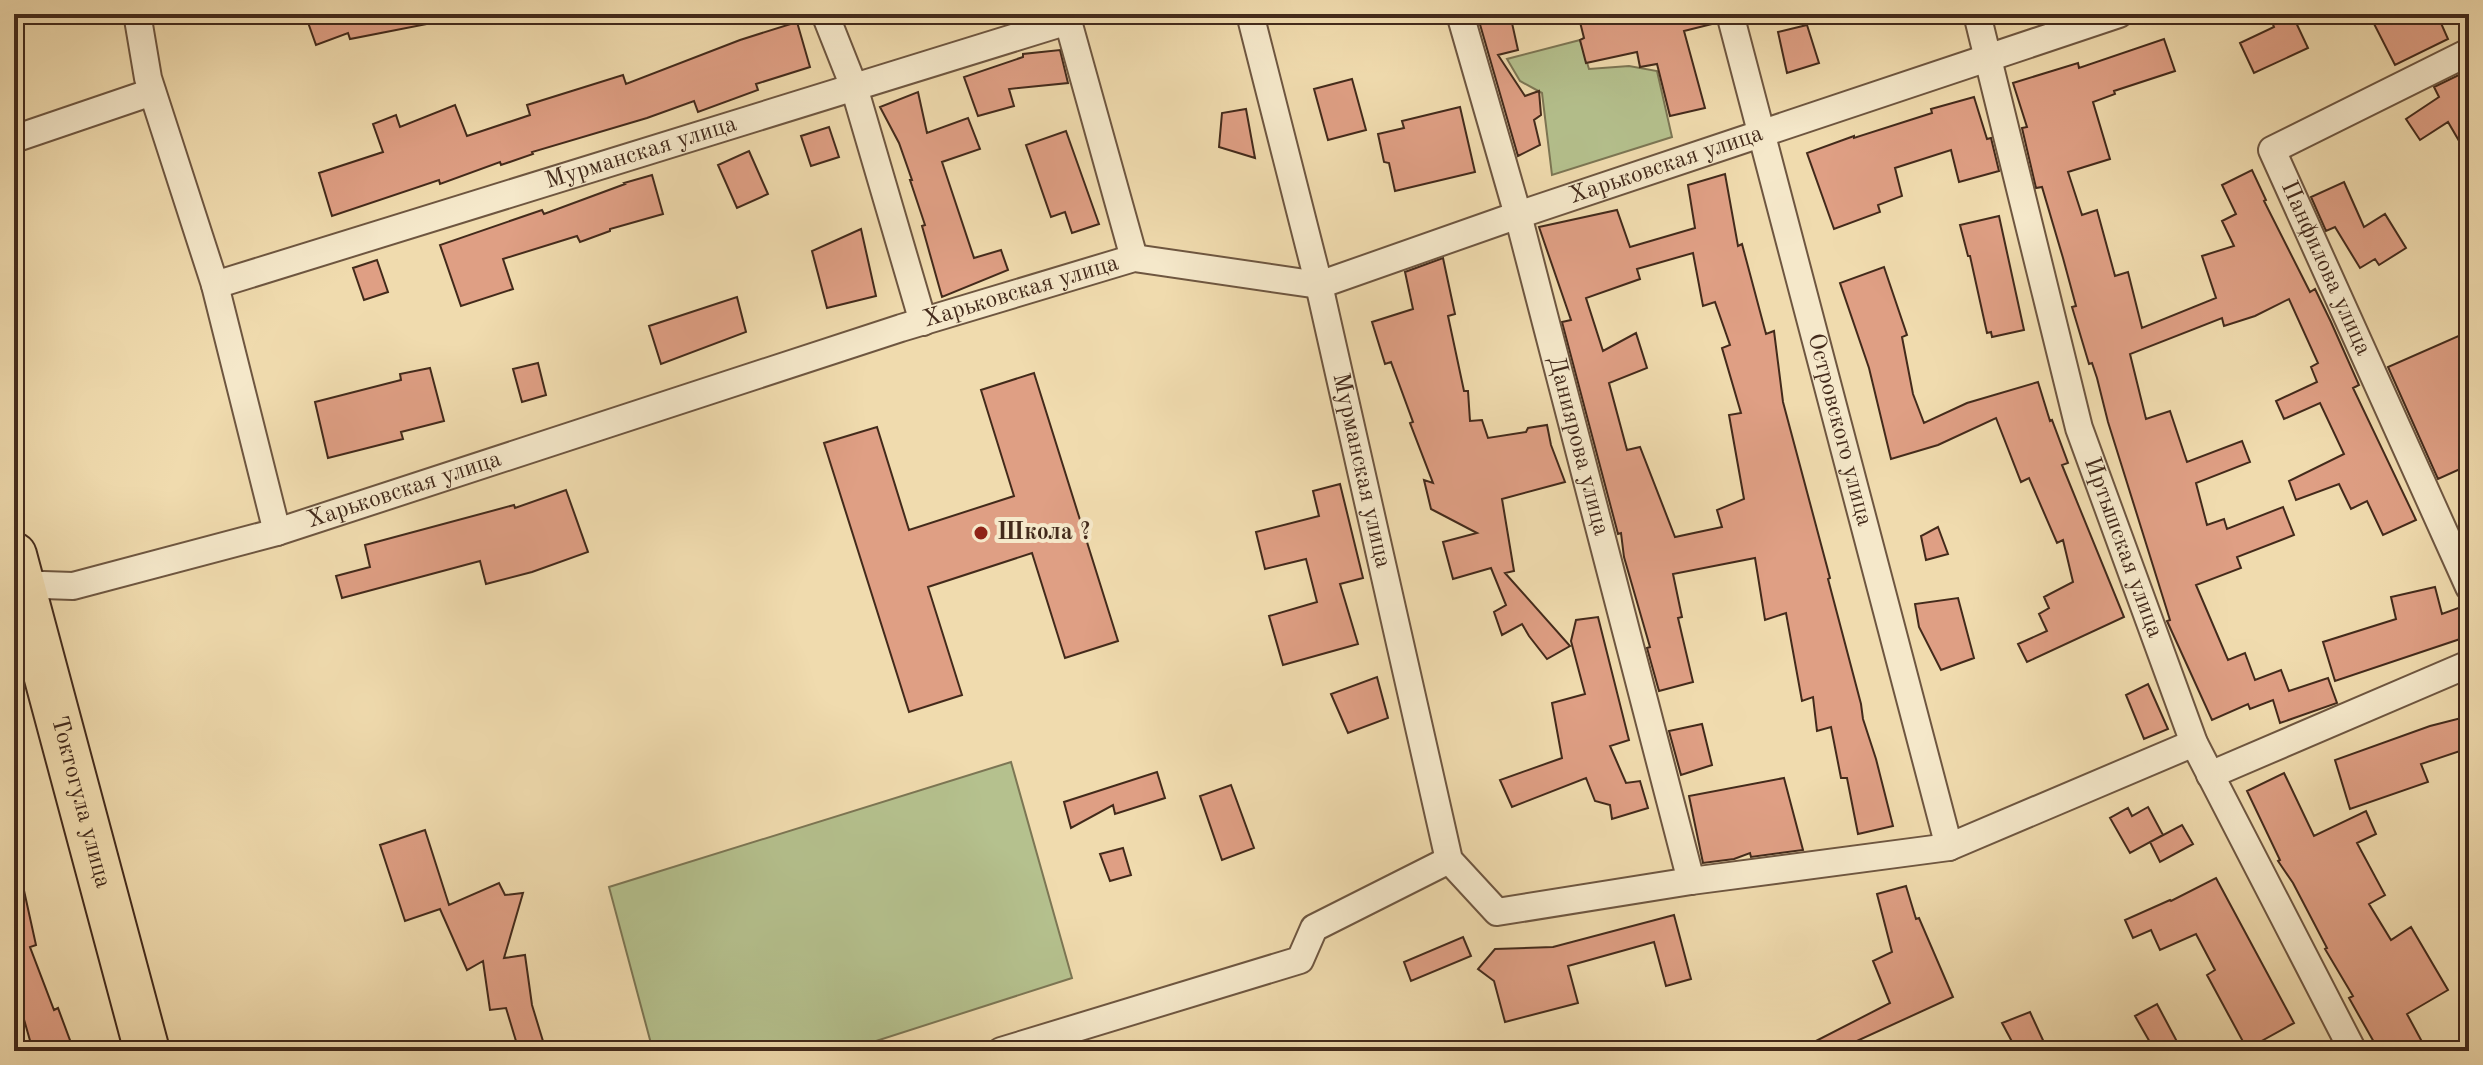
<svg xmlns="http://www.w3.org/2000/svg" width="2483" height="1065" font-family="'Old Standard TT',serif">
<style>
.green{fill:#b5c18e;stroke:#7c7654;stroke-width:2}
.building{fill:#df9f84;stroke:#432a1b;stroke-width:2;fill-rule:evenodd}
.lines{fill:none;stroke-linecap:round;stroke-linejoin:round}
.street-casing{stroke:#6e5640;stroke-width:30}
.highway-casing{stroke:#432a1b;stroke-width:48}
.street{stroke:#f5e8ca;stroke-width:26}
.highway{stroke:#f0dbae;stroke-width:44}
.poi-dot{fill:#8f2418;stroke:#f5e8ca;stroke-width:3}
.labels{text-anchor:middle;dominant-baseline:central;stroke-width:8;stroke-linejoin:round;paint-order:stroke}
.street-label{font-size:24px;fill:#432a1b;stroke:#f5e8ca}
.poi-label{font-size:24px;font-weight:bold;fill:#432a1b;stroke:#f5e8ca;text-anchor:start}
</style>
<rect width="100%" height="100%" fill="#f0dbae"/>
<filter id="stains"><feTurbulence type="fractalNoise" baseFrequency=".0025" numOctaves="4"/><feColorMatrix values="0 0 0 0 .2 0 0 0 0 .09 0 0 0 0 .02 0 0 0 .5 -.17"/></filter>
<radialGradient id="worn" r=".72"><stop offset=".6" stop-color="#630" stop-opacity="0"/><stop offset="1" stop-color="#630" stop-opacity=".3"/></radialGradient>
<path class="green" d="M1580,40l9,29 40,-3 28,5 15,66 -120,38 -10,-82 -22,-12 -13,-22z
M1011,762l61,216 -227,73h-192l-44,-164z"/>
<path class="building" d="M305,14h121l1,10 -77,15 -2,-6 -32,12z
M1477,14h33l8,36 -20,5 27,41 14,-5 2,24 -7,5 6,25 -22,11z
M1578,14h136l2,9 -32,8 21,77 -35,8 -13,-52 -17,3 -3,-15 -51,11 -6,-23 4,-2z
M2289,14h3l16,34 -54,25 -14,-30 34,-16 -2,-5z
M2369,14h68l11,25 -53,26z
M797,22l13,45 -54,17 2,6 -60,22 -4,-11 -47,17 -115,34 1,2 -32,11 -1,-3 -60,22 -1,-4 -107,36 -13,-43 64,-21 -10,-28 23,-9 4,12 55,-22 12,31 63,-21 -3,-10 96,-30 3,9 114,-44z
M1807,25l12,38 -32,10 -9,-41z
M2164,39l11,32 -61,20 1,3 -22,8 17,57 -42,13 14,43 15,-5 18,66 13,-4 14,56 74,-30 -14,-42 32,-10 -12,-25 14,-7 -14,-29 30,-15 14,30 -2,1 46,91 5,-3 16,33 28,63 -6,3 63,132 -33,15 -16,-34 -16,8 -12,-25 -43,16 -7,-19 55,-27 -24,-51 -36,16 -8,-18 41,-19 -6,-15 7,-4 -29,-64 -34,17 -31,10 -2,-8 -92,36 16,65 24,-8 17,51 55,-21 8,21 -54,21 11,42 17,-6 3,10 56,-22 11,28 -57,22 4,11 -45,17 32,75 17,-7 10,27 26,-10 8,21 39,-13 9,25 -57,20 -7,-23 -23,9 -2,-5 -36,16 -45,-99 3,-1 -62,-198 -11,-44 -5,-15 -3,1 -17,-57 4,-1 -13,-48 -21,-71 -6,1 -14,-60 5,-1 -14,-44 65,-20 1,5z
M1060,50l8,33 -59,6 5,17 -36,10 -14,-39 59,-20v-3z
M2469,70v88l-21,-36 -28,18 -14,-21 33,-22 -5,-10z
M1352,79l14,51 -38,10 -14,-51z
M918,92l9,41 41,-15 12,31 -38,13 32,96 27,-8 7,20 -66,27 -20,-71 3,-1 -15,-45h2l-13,-37 -19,-36z
M1974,97l13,42 4,-1 8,33 -40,11 -8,-32 -56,18 7,28 -24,9 2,7 -46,17 -27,-76 47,-17v2l78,-25 -1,-4z
M1460,107l15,65 -80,19 -6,-28 -5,-1 -6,-28 26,-6 -2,-7z
M1246,109l9,49 -36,-11 3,-34z
M829,127l10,30 -28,9 -10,-30z
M1066,131l33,93 -27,9 -7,-21 -14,5 -25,-72z
M749,151l19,43 -31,14 -19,-43z
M1725,174l13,72 4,-2 24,90 8,-3 9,71 47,176 -2,1 33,125 2,15 13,40 17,67 -35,8 -11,-56h-6l-10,-51 -14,4 -4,-34 -11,4 -16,-88 -21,7 -10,-62 -82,16 9,43 -4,1 15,64 -34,9 -12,-43 3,-1 -26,-90 -3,-24 -3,1 -56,-212 9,-2 -32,-93 78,-17 13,37 65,-19 -7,-43zM1693,253l10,53 12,-4 15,43 -8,3 19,65 -12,2 15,84 -27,11 5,17 -47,10 -35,-90 -13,3 -18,-67 38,-15 -11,-35 -33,18 -17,-53 54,-19 -3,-10z
M652,175l11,39 -53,15v2l-30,11 -3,-6 -74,23 10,30 -52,17 -21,-61 102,-35 2,4 81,-30 -1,-1z
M2344,182l20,45 21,-13 21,34 -27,17 -4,-6 -15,9 -25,-41 -9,4 -15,-34z
M1999,216l25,114 -32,7 -1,-5 -4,1 -17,-77h-2l-8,-31z
M861,229l15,67 -49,12 -15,-57z
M1443,258l12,56 -7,2 16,75h4l2,30 12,-1 6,18 38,-6 2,-4 19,-3 4,20 14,37 -63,17 12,72 -9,2 65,73 -23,13 -18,-23 -7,-12 -20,11 -8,-23 12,-7 -15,-37 -38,11 -10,-37 34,-9 -46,-24 -7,-29 9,3 -23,-60 3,-1 -22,-60 -6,2 -13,-42 41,-13 -8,-37z
M377,260l11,32 -24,8 -11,-32z
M1884,267l23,68 -5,2 11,57 11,29 43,-20 71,-21 12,39 2,-1 16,43 -6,2 62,152 -97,45 -9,-18 29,-13 -8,-17 10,-6 -5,-11 29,-15 -10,-42 -6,3 -28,-65 -8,4 -25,-64 -58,27 -47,14 -22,-91 -29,-85z
M737,297l9,35 -85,32 -12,-38z
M2463,334l6,11v120l-31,14 -50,-112z
M538,363l8,32 -24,7 -9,-33z
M430,368l14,53 -43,11 2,7 -75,19 -13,-56 86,-22 -1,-6z
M1034,373l84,268 -53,17 -33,-105 -104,34 34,108 -53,17 -85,-269 53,-16 32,103 105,-34 -33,-106z
M1340,484l23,94 -23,6 18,60 -75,21 -14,-49 48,-14 -11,-43 -41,10 -9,-37 63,-16 -6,-25z
M566,490l22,62 -56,20 -46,12 -6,-23 -138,37 -6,-22 34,-9 -5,-22 149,-40 1,3z
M1938,527l10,27 -22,6 -5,-24z
M2435,587l7,27 19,-7 8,29 -134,45 -12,-39 73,-23 -5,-22z
M1958,598l16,60 -33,12 -22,-43 -4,-23z
M1598,617l31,123 -19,6 16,37 14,-2 8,27 -36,11 -2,-14 -15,-4 -9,-23 -74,29 -12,-27 62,-22 -10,-55 33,-9 -14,-53 5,-21z
M1377,677l11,41 -40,15 -17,-39z
M2148,684l20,45 -24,10 -18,-44z
M2469,716v32l-48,16 7,18 -78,27 -15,-49 95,-34z
M1702,724l10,41 -31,10 -12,-44z
M1157,772l8,26 -50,16 -2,-9 -42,23 -7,-26z
M2284,773l30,63 52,-25 10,23 -19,9 28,52 -16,9 22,36 20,-13 37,63 -41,24 20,37h-48l-30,-53 4,-2 -28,-47 2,-1 -34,-65 -15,-22 2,-1 -33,-69z
M1784,778l19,72 -52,7 -1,-4 -16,6 -31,4 -14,-67z
M1231,785l23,63 -32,12 -22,-64z
M2148,807l15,28 -33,18 -20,-35 18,-10 4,8z
M2182,825l11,19 -33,18 -10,-20z
M425,830l24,75 50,-22 6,12 18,-2 -19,65 21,-3 7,50 14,46h-27l-13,-43 -16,2 -7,-49 -16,9 -27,-61 -35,12 -25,-76z
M1123,848l8,27 -21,6 -10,-27z
M2216,878l78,145 -47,26 -40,-74 8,-5 -19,-36 -36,16 -9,-20 -18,8 -8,-18 45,-20 1,1z
M23,886l13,59 -6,2 24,63 4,-2 16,43h-41l-12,-42 -7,1v-123z
M1906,886l10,33 3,-1 34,79 -118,54h-22l-3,-7 80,-41 -17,-42 19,-9 -15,-58z
M1674,915l17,64 -25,7 -12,-44 -86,24 10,37 -73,19 -11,-41 -16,-12 17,-20 58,-2z
M1463,937l8,19 -60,25 -7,-19z
M2157,1004l25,47h-27l-20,-35z
M2030,1012l18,39h-31l-15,-28z"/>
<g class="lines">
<defs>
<g id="street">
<path d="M142,14l-4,5 10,59 67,207 62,247"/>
<path d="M825,14l29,73 69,235"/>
<path d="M1066,14l68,244"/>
<path id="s1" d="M1250,14l69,271 130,575 48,52 194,-31 258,-34 245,-104"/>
<path id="s2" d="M1460,14l58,201 173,666"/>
<path id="s3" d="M1730,14l219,833"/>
<path id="s4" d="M1977,14l102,414 115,315 159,308"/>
<path id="s5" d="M2469,52l-197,98 197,437"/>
<path d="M14,139l138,-47"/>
<path id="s6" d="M215,285l853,-264"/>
<path id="s7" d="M14,584l59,2 204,-54 624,-204 233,-70 185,27 199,-70 601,-201"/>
<path d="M2210,775l259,-111"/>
<path d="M1001,1051l299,-91 14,-32 135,-68"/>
</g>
<g id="highway">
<path id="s8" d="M14,555l133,496"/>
</g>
</defs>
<use href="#street" class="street-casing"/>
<use href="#highway" class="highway-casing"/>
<use href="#street" class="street"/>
<use href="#highway" class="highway"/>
</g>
<circle class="poi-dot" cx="981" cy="533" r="8"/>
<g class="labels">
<g class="street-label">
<text stroke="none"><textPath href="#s6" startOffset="446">Мурманская улица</textPath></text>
<text stroke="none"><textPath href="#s7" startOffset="1724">Харьковская улица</textPath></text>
<text stroke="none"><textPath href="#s5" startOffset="350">Панфилова улица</textPath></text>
<text stroke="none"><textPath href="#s7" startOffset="1052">Харьковская улица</textPath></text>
<text stroke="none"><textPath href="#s3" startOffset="430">Островского улица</textPath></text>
<text stroke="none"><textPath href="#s2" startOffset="448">Даниярова улица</textPath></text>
<text stroke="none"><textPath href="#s1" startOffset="470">Мурманская улица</textPath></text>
<text stroke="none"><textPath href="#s7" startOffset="404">Харьковская улица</textPath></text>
<text stroke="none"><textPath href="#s4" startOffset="554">Иртышская улица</textPath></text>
<text stroke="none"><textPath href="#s8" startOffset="256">Токтогула улица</textPath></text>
</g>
<g class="poi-label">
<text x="997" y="533">Школа ?</text>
</g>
</g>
<rect width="2483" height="1065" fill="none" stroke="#f0dbae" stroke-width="48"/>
<rect x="16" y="16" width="2451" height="1033" fill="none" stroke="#432a1b" stroke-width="4"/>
<rect x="24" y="24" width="2435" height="1017" fill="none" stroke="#432a1b" stroke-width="2"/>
<rect width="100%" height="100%" filter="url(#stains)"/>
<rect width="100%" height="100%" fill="url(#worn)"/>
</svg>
